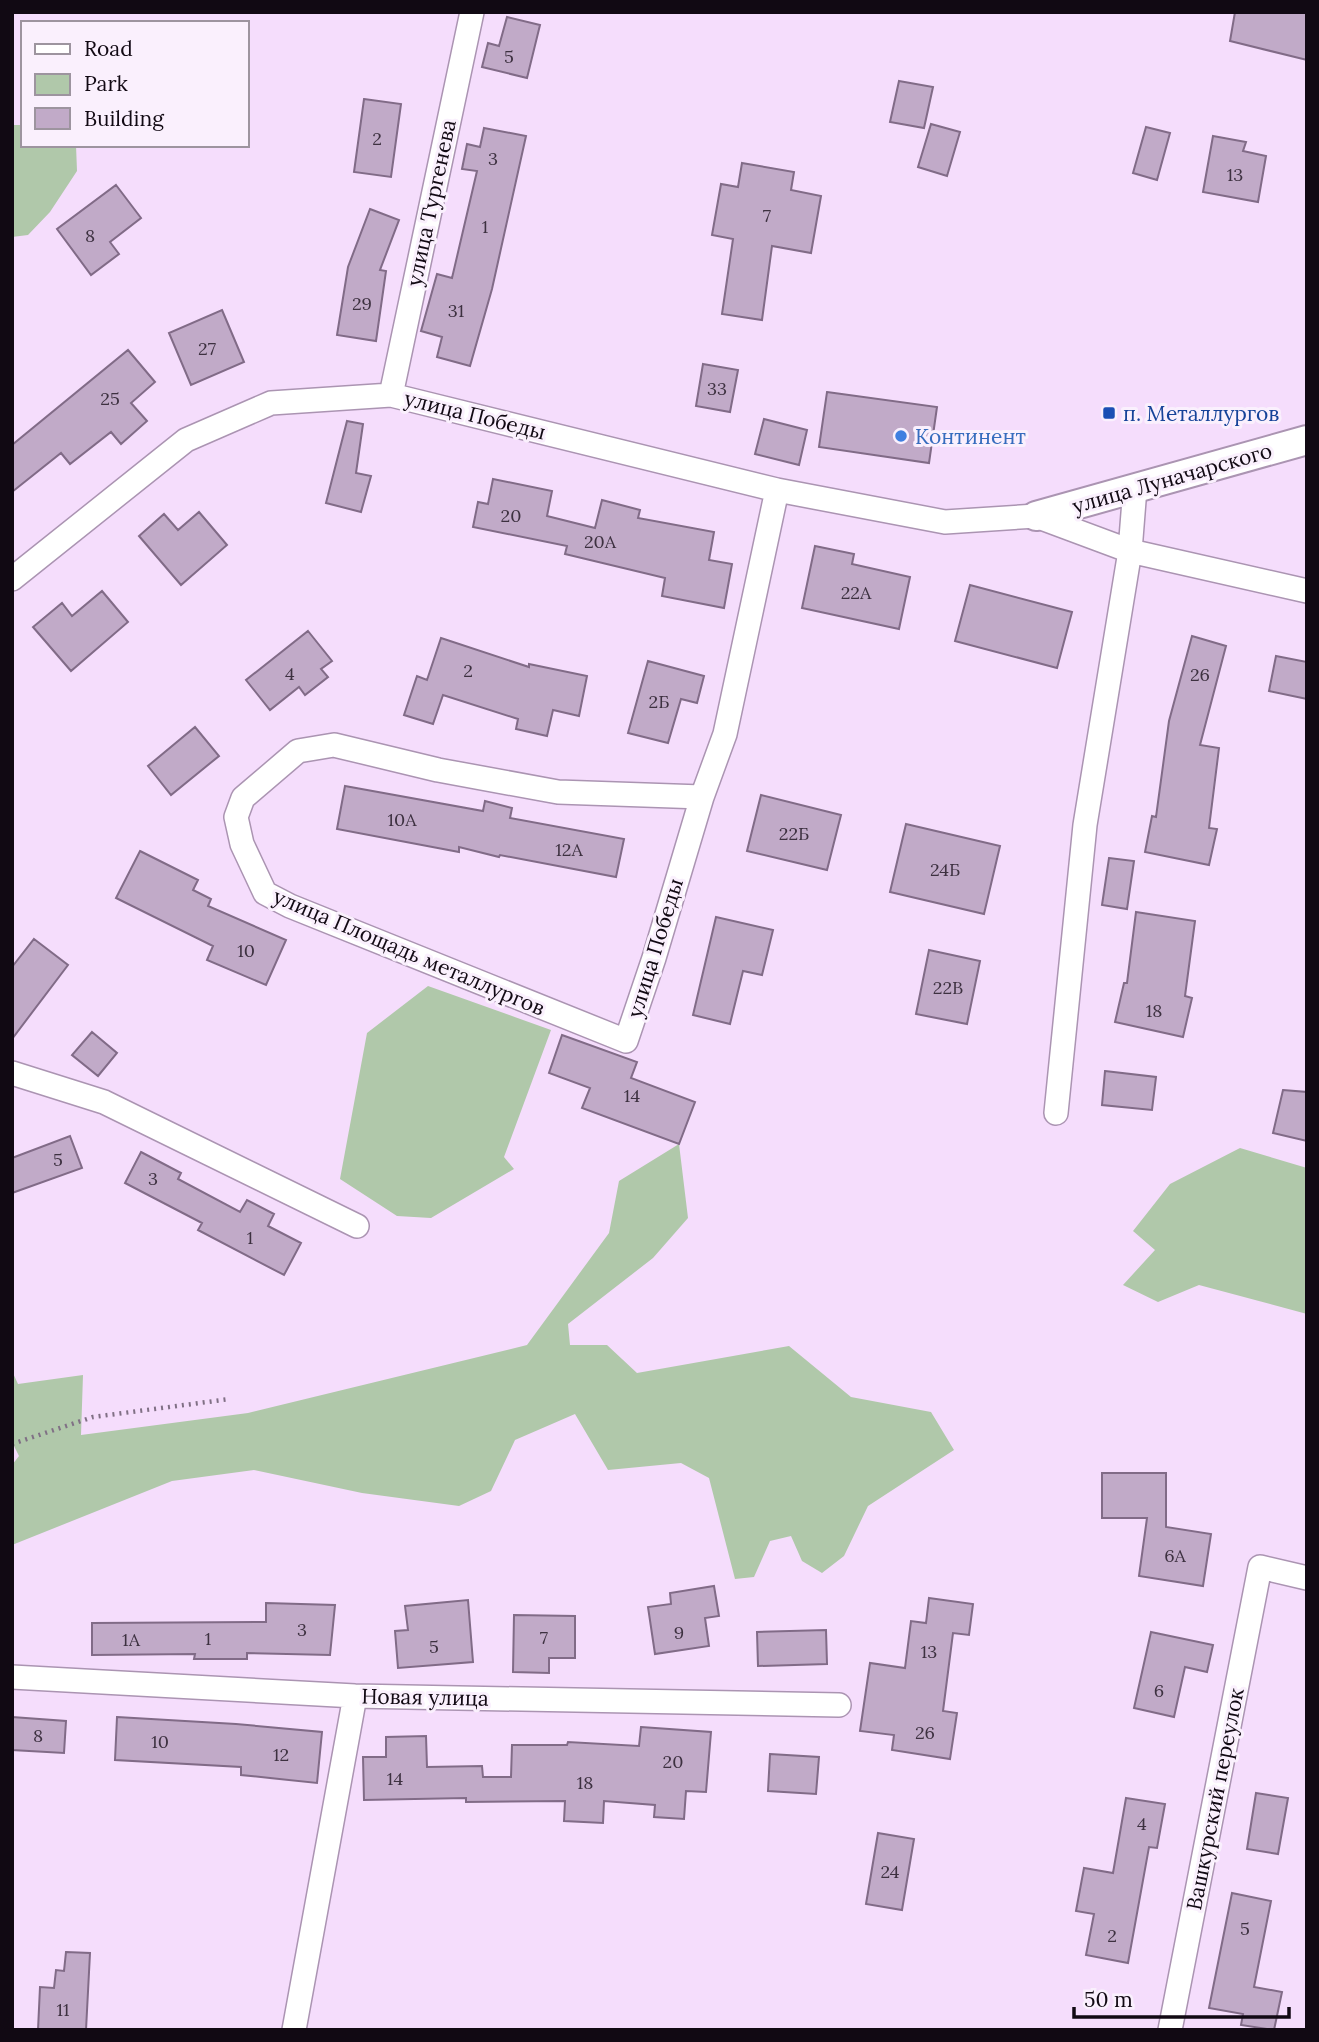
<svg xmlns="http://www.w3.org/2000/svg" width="1319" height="2042" font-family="Lora,serif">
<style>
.green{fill:#b0c8aa}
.building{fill:#c1aac8;stroke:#816b87;stroke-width:2}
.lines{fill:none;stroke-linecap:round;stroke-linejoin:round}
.minor-casing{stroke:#ab94b2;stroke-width:26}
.tertiary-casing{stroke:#ab94b2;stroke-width:32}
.path{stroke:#807085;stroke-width:4.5;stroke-dasharray:2 5;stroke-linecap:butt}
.minor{stroke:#fff;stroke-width:23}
.tertiary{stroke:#fff;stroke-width:28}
.transit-dot{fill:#1a4fb4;stroke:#faf0fd;stroke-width:2.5}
.shop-dot{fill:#3f7fe0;stroke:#faf0fd;stroke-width:2.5}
.labels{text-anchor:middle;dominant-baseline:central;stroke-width:6;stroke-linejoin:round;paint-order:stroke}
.number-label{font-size:18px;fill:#3d3140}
.street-label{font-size:21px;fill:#110913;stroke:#faf0fd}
.transit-label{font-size:21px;fill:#164399;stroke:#faf0fd;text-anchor:start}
.shop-label{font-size:21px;fill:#366cbe;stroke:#faf0fd;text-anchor:start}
</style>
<rect width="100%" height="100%" fill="#f5ddfc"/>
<path class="green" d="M12,125h11v20h53l1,26 -27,41 -22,23 -16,2z
M428,986l123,44 -47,127 10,12 -83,49 -34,-2 -57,-37 27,-146z
M679,1144l9,74 -35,40 -85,66 2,21h37l30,28 152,-27 62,51 80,15 23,38 -86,56 -24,50 -22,17 -20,-12 -11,-25 -21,5 -16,36 -19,2 -26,-101 -28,-15 -73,7 -33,-56 -60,26 -24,51 -32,15 -97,-13 -108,-23 -82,11 -160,64v-80l7,-9 -7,-14v-71l6,13 65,-9 -2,60 167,-22 279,-68 82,-112 10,-52z
M1240,1148l67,20v146l-108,-29 -41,17 -35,-17 32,-35 -22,-19 37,-47z"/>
<path class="building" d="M1235,12h72v48l-77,-19z
M507,17l33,8 -13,53 -45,-11 6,-24 11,3z
M899,81l34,6 -9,41 -34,-6z
M364,99l37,5 -10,73 -37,-5z
M931,124l29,8 -13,44 -29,-9z
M1146,127l24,6 -13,47 -24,-7z
M484,128l42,8 -34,153 -22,77 -33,-9 5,-20 -21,-6 16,-57 15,4 25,-107 -15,-2 5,-25 13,3z
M1213,136l33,6 -3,9 23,5 -8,46 -55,-10z
M742,163l52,9 -3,18 30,6 -10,57 -39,-7 -10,74 -40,-6 11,-75 -21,-4 9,-51 17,3z
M116,185l25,33 -31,24 9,12 -28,21 -34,-46z
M370,209l29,11 -19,50 6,1 -10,70 -39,-6 11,-68z
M222,310l22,52 -53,23 -22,-52z
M128,350l27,32 -24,21 16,18 -26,23 -10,-12 -41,32 -9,-11 -49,39v-47z
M703,364l35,6 -8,42 -34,-6z
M827,392l110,15 -8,56 -110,-16z
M764,419l43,11 -8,35 -44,-11z
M347,421l16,3 -7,49 15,3 -10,36 -35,-9z
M493,479l59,12 -5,25 48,12 7,-28 38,10 -2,8 76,14 -5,28 23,4 -8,44 -62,-12 3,-18 -100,-24 2,-8 -94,-19 5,-25 10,2z
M199,512l28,33 -46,40 -42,-49 25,-22 14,16z
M815,546l39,8 -2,10 58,13 -11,52 -97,-21z
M970,585l102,27 -15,56 -102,-27z
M102,591l26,31 -57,49 -38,-44 29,-24 10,13z
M308,631l24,30 -11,8 7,8 -23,18 -6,-8 -29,23 -24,-30z
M1192,636l34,10 -26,99 19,3 -10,80 8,1 -8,36 -64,-13 7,-36 4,1 13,-96z
M441,638l88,29v-3l58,12 -8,40 -26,-6 -6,26 -31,-7 2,-10 -75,-24 -10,29 -29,-9 13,-39 10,4z
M1276,656l31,6v37l-38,-8z
M648,661l56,15 -7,27 -16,-4 -13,44 -40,-10z
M195,727l24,29 -48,39 -23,-29z
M345,786l138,25 2,-10 27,7 -2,10 114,21 -8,38 -116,-22 -1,2 -40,-10v5l-122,-23z
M761,795l80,20 -14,55 -80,-19z
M906,824l94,22 -16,68 -94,-22z
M140,851l58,29 -5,10 18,9 -3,7 78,34 -20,45 -59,-25 6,-14 -97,-48z
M1109,858l25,3 -7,48 -25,-4z
M1136,912l59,9 -10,75 7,2 -9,39 -68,-15 9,-39h3z
M716,917l57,13 -11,45 -19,-4 -13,53 -37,-9z
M34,939l34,26 -56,74v-72z
M929,950l51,11 -13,63 -51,-10z
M92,1032l25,21 -19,23 -26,-21z
M562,1035l75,27 -6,16 64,24 -16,42 -97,-36 8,-20 -41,-15z
M1105,1071l51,6 -4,33 -50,-5z
M1283,1090l24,2v49l-34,-8z
M70,1136l12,32 -70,25v-35z
M141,1152l40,21 -3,6 62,33 7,-12 27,14 -6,12 33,17 -17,32 -86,-45 4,-7 -77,-40z
M1102,1473h64v54l45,7 -8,52 -64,-10 8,-58h-45z
M714,1586l5,30 -14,2 4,28 -54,8 -7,-47 23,-3 -1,-11z
M929,1598l44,6 -4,31 -16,-2 -10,78 14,2 -7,46 -58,-9 2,-15 -34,-4 10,-68 35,5 6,-47 15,2z
M468,1600l5,62 -75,6 -3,-37 13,-1 -3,-24z
M266,1603l69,2 -5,50 -83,-2v6h-53l1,-5 -103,1v-32l174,-1z
M514,1615l61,1v42h-26v15l-36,-1z
M826,1630l1,34 -69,2 -1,-34z
M1151,1632l62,13 -6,27 -22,-5 -11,50 -40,-9z
M12,1717l54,4 -2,32 -52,-3z
M117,1717l119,7 86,8 -5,51 -76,-8v-8l-126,-7z
M641,1727l70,5 -5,60 -20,-1 -2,28 -30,-2 1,-12 -51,-4 -1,22 -39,-2 1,-20 -99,1v-4l-102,2 -1,-43h23v-20l40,-1 1,31 55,-1 1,11h28l1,-32h55l1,-3 71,4z
M770,1754l49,3 -3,37 -48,-3z
M1256,1793l32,5 -10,56 -31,-5z
M1126,1798l39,6 -8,44 -8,-1 -21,116 -42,-8 8,-41 -18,-3 8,-43 29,5z
M878,1833l36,6 -12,71 -36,-6z
M1232,1893l39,8 -17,86 28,5 -8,38 -33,-5 2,-11 -34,-6z
M66,1952l24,1 -4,77h-48l2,-43 14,1 2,-18 8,1z"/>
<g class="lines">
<defs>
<path id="minor" d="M391,395l81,-383
M12,579l174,-139 85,-37 120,-8 386,95 168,32 91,-6 94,35 177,40
M702,797l-144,-5 -120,-22 -104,-25 -36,6 -55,47 -7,19 6,27 23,49 25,13 336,135 28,-83 48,-161 23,-63 52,-244
M12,1073l92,29 253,124
M1056,1113l29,-288 45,-274 5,-63
M12,1677l343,19 484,9
M294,2030l61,-334
M1170,2030l90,-463 47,11"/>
<path id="tertiary" d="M1036,516l271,-76"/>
</defs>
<use href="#minor" class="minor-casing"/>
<use href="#tertiary" class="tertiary-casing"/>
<path class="path" d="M12,1444l81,-27 137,-18"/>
<use href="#minor" class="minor"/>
<use href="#tertiary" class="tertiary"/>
</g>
<rect class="transit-dot" x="1102" y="406" width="14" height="14" rx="3.5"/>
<circle class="shop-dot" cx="901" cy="436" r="7"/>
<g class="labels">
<g class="number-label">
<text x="509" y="56">5</text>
<text x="377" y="138">2</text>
<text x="493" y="158">3</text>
<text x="1235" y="174">13</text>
<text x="767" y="215">7</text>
<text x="485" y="226">1</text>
<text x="90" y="235">8</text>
<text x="362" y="303">29</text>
<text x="456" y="310">31</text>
<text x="207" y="348">27</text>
<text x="717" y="388">33</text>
<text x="110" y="398">25</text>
<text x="511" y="515">20</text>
<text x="600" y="541">20А</text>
<text x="856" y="592">22А</text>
<text x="468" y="670">2</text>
<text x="290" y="673">4</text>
<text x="1200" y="674">26</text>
<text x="659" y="701">2Б</text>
<text x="402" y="819">10А</text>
<text x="794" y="833">22Б</text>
<text x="569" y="849">12А</text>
<text x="945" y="869">24Б</text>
<text x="246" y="950">10</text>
<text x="948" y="987">22В</text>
<text x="1154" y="1010">18</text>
<text x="632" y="1095">14</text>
<text x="58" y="1159">5</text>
<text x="153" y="1178">3</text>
<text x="250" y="1237">1</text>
<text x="1175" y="1555">6А</text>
<text x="302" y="1629">3</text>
<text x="679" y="1632">9</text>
<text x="544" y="1637">7</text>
<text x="208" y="1638">1</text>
<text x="131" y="1639">1А</text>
<text x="434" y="1646">5</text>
<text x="929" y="1651">13</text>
<text x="1159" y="1690">6</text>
<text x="925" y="1732">26</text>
<text x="38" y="1735">8</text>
<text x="160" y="1741">10</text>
<text x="281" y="1754">12</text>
<text x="673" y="1761">20</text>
<text x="395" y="1778">14</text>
<text x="585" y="1782">18</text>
<text x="1142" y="1823">4</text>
<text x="890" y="1871">24</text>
<text x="1245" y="1928">5</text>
<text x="1112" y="1935">2</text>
<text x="63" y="2009">11</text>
</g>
<g class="street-label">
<text transform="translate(431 203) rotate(-78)">улица Тургенева</text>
<text transform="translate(475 415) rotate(14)">улица Победы</text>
<text transform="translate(1172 478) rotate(-16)">улица Луначарского</text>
<text transform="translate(655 948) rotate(-73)">улица Победы</text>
<text transform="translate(409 952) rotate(23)">улица Площадь металлургов</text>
<text transform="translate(425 1697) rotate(1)">Новая улица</text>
<text transform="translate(1215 1799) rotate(-79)">Вашкурский переулок</text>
</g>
<g class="transit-label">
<text x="1123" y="413">п. Металлургов</text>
</g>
<g class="shop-label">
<text x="915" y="436">Континент</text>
</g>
</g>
<rect width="1319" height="2042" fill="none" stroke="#110913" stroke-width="28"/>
<rect x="21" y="21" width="228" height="126" fill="#faf0fd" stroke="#9d949f" stroke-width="2"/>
<rect x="35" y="44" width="35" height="10" fill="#ffffff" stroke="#9d949f" stroke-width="2"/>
<text x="84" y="56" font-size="21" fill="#110913">Road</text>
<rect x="35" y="74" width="35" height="21" fill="#b0c8aa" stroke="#9d949f" stroke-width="2"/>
<text x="84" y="91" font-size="21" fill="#110913">Park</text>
<rect x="35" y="108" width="35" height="21" fill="#c1aac8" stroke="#9d949f" stroke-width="2"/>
<text x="84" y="126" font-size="21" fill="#110913">Building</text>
<path d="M1074 2007v10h215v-10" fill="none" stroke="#110913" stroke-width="3.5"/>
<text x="1084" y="2007" font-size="21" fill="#110913" stroke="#faf0fd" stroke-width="5" paint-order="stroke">50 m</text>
</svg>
